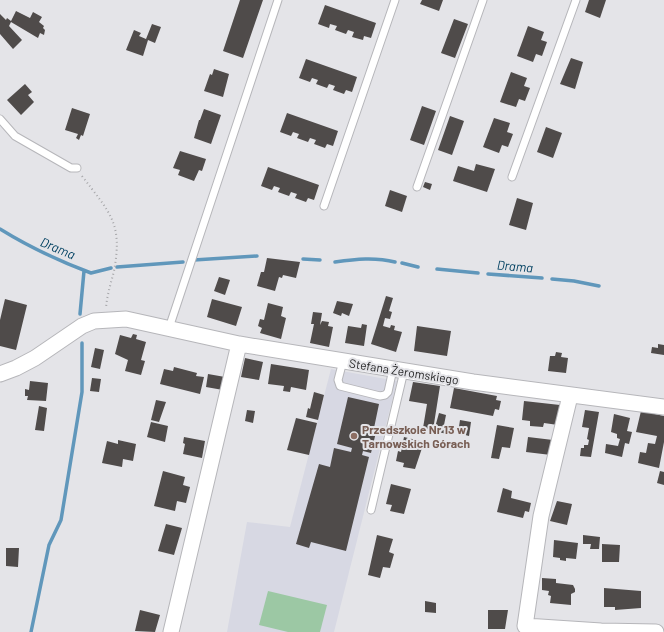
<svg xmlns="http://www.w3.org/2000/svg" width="664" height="632" font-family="Barlow,sans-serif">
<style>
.built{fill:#d7d8e3}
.green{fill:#9cc8a4}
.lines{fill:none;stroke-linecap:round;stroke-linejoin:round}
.stream{stroke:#6097bb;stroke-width:3.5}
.building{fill:#4f4b4a}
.lane-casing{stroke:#b6b6ba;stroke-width:9}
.street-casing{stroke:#b6b6ba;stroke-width:17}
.path{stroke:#a6a6a9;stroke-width:2;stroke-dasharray:1 3;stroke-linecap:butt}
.lane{stroke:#fff;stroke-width:7}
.street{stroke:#fff;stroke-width:15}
.education-dot{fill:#8d6e63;stroke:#e4e4e8;stroke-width:1.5}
.labels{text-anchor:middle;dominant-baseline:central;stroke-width:4;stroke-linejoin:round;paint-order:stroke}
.street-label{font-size:12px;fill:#262627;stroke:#e4e4e8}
.education-label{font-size:12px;font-weight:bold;fill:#785e54;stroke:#e4e4e8;text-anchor:start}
.water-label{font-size:13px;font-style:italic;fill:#004061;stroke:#e4e4e8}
</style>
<rect width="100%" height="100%" fill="#e4e4e8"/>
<path class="built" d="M331,369l66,12 -63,251h-107l20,-110 43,5z"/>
<path class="green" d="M268,591l59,14 -7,27h-32l-29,-7z"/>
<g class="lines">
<path class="stream" d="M0,229c29,18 59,32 91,44l20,-5
M303,259l17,1
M194,260l63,-4
M335,262c21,-3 40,-5 60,0
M402,263l16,4
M117,267l66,-5
M437,269l41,4
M488,274l54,4
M552,279l22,2 25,5
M80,314l4,-43
M31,632l18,-87 12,-25 21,-128v-49"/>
</g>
<path class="building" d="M240,0h23l-20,58 -20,-7z
M422,0h21l-4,11 -19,-7z
M589,0h17l-6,18 -15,-6z
M325,5l51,18 -5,15 -7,-2 -1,4 -11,-3 2,-5 -6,-2 -2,4 -11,-4 2,-4 -7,-2 -1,4 -11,-4z
M16,11l14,7 3,-6 9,5 -3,5 5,4 -1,2 2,2 -1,5 -4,-2 -2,5 -27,-16 -2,4 13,14 -9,9 -13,-15v-20l6,6 1,-2 4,3z
M454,19l14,5 -13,34 -14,-5z
M152,24l9,3 -6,16 -7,-3 -5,16 -17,-6 8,-20 7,3 -2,3 7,3z
M528,26l16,6 -3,8 6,2 -5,14 -6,-2 -3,8 -16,-6z
M571,58l12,4 -8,27 -15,-5z
M306,59l51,18 -5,15 -6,-2 -2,4 -11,-4 2,-4 -6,-2 -2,4 -11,-4 2,-4 -6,-2 -2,4 -11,-4z
M214,69l15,5 -6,23 -19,-6 6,-17 2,1z
M511,72l16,6 -3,8 6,2 -5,13 -6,-2 -3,8 -16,-5z
M25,84l7,8 -4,3 6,7 -13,13 -14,-15z
M422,106l14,5 -12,34 -14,-5z
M72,108l18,6 -7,22 -2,-1 -2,5 -3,-2 2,-4 -13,-4z
M204,109l17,6 -10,29 -17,-6 5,-18h1z
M287,113l51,18 -5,15 -6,-2 -2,4 -11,-4 2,-4 -6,-2 -2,4 -11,-4 2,-4 -6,-2 -2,4 -11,-4z
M450,116l14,5 -12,34 -14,-5z
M494,118l16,5 -3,9 6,2 -5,13 -6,-2 -3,8 -16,-6z
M546,127l16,6 -9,25 -16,-6z
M180,151l26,8 -4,12 -3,-1 -5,11 -16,-6 2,-5 -7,-2z
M476,164l19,5 -8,23 -34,-11 5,-15 16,5z
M268,167l51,18 -5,15 -6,-2 -2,4 -11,-4 2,-4 -6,-2 -2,4 -11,-4 2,-4 -6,-2 -2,4 -11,-4z
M425,182l7,2 -2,6 -7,-3z
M390,190l17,6 -5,16 -17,-6z
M517,198l16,5 -7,27 -17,-5z
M267,258l33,4 -4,16 -13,-3 -1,3 -3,-1 -4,14 -18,-5 4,-14h3z
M219,277l11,3 -5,15 -11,-4z
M386,296l7,2 -4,13 3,1 -2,7 -5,-1 -2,8 7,2 1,-3 4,1 -1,4 8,2 -6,20 -25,-8z
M5,299l22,6 -11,45 -16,-4v-26z
M212,299l30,8 -6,19 -29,-9z
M337,301l16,3 -4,12 -7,-3 -1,3 -8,-3z
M268,303l15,4 -2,9 5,2 -5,21 -21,-6 2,-5 -4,-2 2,-7 4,1z
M313,312l9,1 -2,12 2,-4 7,1 -1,4 5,1 -4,20 -19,-4 4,-19h-3z
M362,324l5,1 -3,21 -19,-3 3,-17 13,2z
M417,326l34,5 -4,25 -33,-5z
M133,334l4,1 -1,4 10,3 -5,18 4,1 -4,14 -16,-4 3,-11 -13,-6 5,-19 11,3z
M658,344l6,1v10l-13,-2 1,-6 6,1z
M95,348l9,2 -4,19 -9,-2z
M556,352l6,1 -1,4 7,1 -2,15 -18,-2 2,-15h5z
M245,358l18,4 -4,18 -18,-3z
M271,364l38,6 -3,20 -15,-3 -1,5 -7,-1 1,-5 -16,-2z
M174,367l23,6 -1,3 8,1 -4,17 -40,-10 4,-15 9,2z
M208,374l17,3 -2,13 -17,-3z
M92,378l9,1 -2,13 -9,-1z
M30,381l18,2 -2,18 -19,-1 1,-4h-3v-7l4,1z
M413,382l27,4 -7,44 -10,-2 4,-24 -18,-3z
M454,388l43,8 -1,4 5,1 -2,9 -4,-1 -2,7 -43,-8z
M314,392l10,3 -6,25 -12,-3 2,-9 2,1z
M348,397l31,7 -5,24h3l-6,25 -8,-2 -1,4 7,2 -23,94 -35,-9 -2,6 -13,-4 23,-80 11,3 4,-19 17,4 1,-4 -15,-4z
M156,400l10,2 -7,20 -8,-2z
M524,401l36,4 -2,20 -14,-2 -1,4 -13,-1v-5l-8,-1z
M39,406l8,2 -3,23 -9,-1z
M247,410l8,1 -2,12 -8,-2z
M585,410l14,2 -8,45 -11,-1 1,-8h3v-3h4l1,-5 -2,-1 2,-11 -7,-1z
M641,411l23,5v26l-5,26 -21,-5 2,-11 6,1 2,-10 7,1 2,-8 -21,-4z
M439,413l7,2 -3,15 5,1 -1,3 -13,-3z
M614,414l16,4 -3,13 5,1 -3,12 -4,-1 -3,14 -17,-4 1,-9 12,2 2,-7 -3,-1v-4l-6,-2z
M296,418l21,5 -8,32 -22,-5z
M460,420l11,2 -2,14 -11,-3z
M151,422l17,4 -3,16 -18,-5z
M497,425l17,3 -4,20 -8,-1 -3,12 -8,-1z
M184,437l21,4 -3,17 -19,-4 2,-10 -2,-1z
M404,437l20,5 -9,27 -12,-2 1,-4 -8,-2 2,-10 3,1z
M528,437l25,3 -2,15 -25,-3z
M118,440l18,4 -3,17 -10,-2 -1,8 -20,-4 5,-22 11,3z
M163,471l22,6 -2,8 7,2 -4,16 -9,-2 -2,10 -21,-5z
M660,471l4,1v13l-7,-2z
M391,484l20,5 -7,25 -14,-3 2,-6 -6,-1z
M503,488l9,3 -1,7 20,5 -2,9 -4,-1 -2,7 -26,-6z
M557,501l15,3 -5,21 -17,-4z
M166,524l16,4 -8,27 -16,-4z
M377,535l16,4 -4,13 5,2 -4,14 -7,-1 -3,11 -12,-3z
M583,535l17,2 -1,12h-9l1,-5h-8z
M554,540l24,3 -2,16 -10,-1v3l-6,-1v-2l-7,-1z
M602,544l18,1 -1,17h-17z
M6,548h13l-1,19 -12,-1z
M542,578l14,1v4l17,2 2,4v3l-4,2v11l-21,-2 1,-7 -3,-1 1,-4 -7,-1z
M604,588l37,3v17l-26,2v-3h-11z
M425,601l11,2v10l-11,-1z
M140,610l20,5 -5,17 -20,-1z
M488,610h20l-3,19h-17z"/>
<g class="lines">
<defs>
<path id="lane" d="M0,119l15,17 56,32h6
M512,177l64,-177
M417,187l66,-187
M324,206l71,-206
M169,328l109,-328
M343,361l-5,19 2,6 40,10 5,-1 3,-3 5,-23
M371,510l33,-139"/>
<path id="street" d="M0,374l16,-6 19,-10 47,-32 12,-5 32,-2 113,25 234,38 191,25
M570,396l-29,120 -16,110 76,5 55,1
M171,632l68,-288"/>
</defs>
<use href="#lane" class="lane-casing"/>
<use href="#street" class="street-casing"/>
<path class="path" d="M82,176c28,37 41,47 32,95 -3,12 -7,24 -8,37"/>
<use href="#lane" class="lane"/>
<use href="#street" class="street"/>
</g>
<circle class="education-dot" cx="354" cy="436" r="4"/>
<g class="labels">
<g class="street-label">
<text transform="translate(404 371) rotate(9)">Stefana Żeromskiego</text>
</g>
<g class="education-label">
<text x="362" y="429">Przedszkole Nr 13 w<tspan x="362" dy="14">Tarnowskich Górach</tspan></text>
</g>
<g class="water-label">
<text transform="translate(58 248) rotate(23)">Drama</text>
<text transform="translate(515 266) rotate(5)">Drama</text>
</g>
</g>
</svg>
